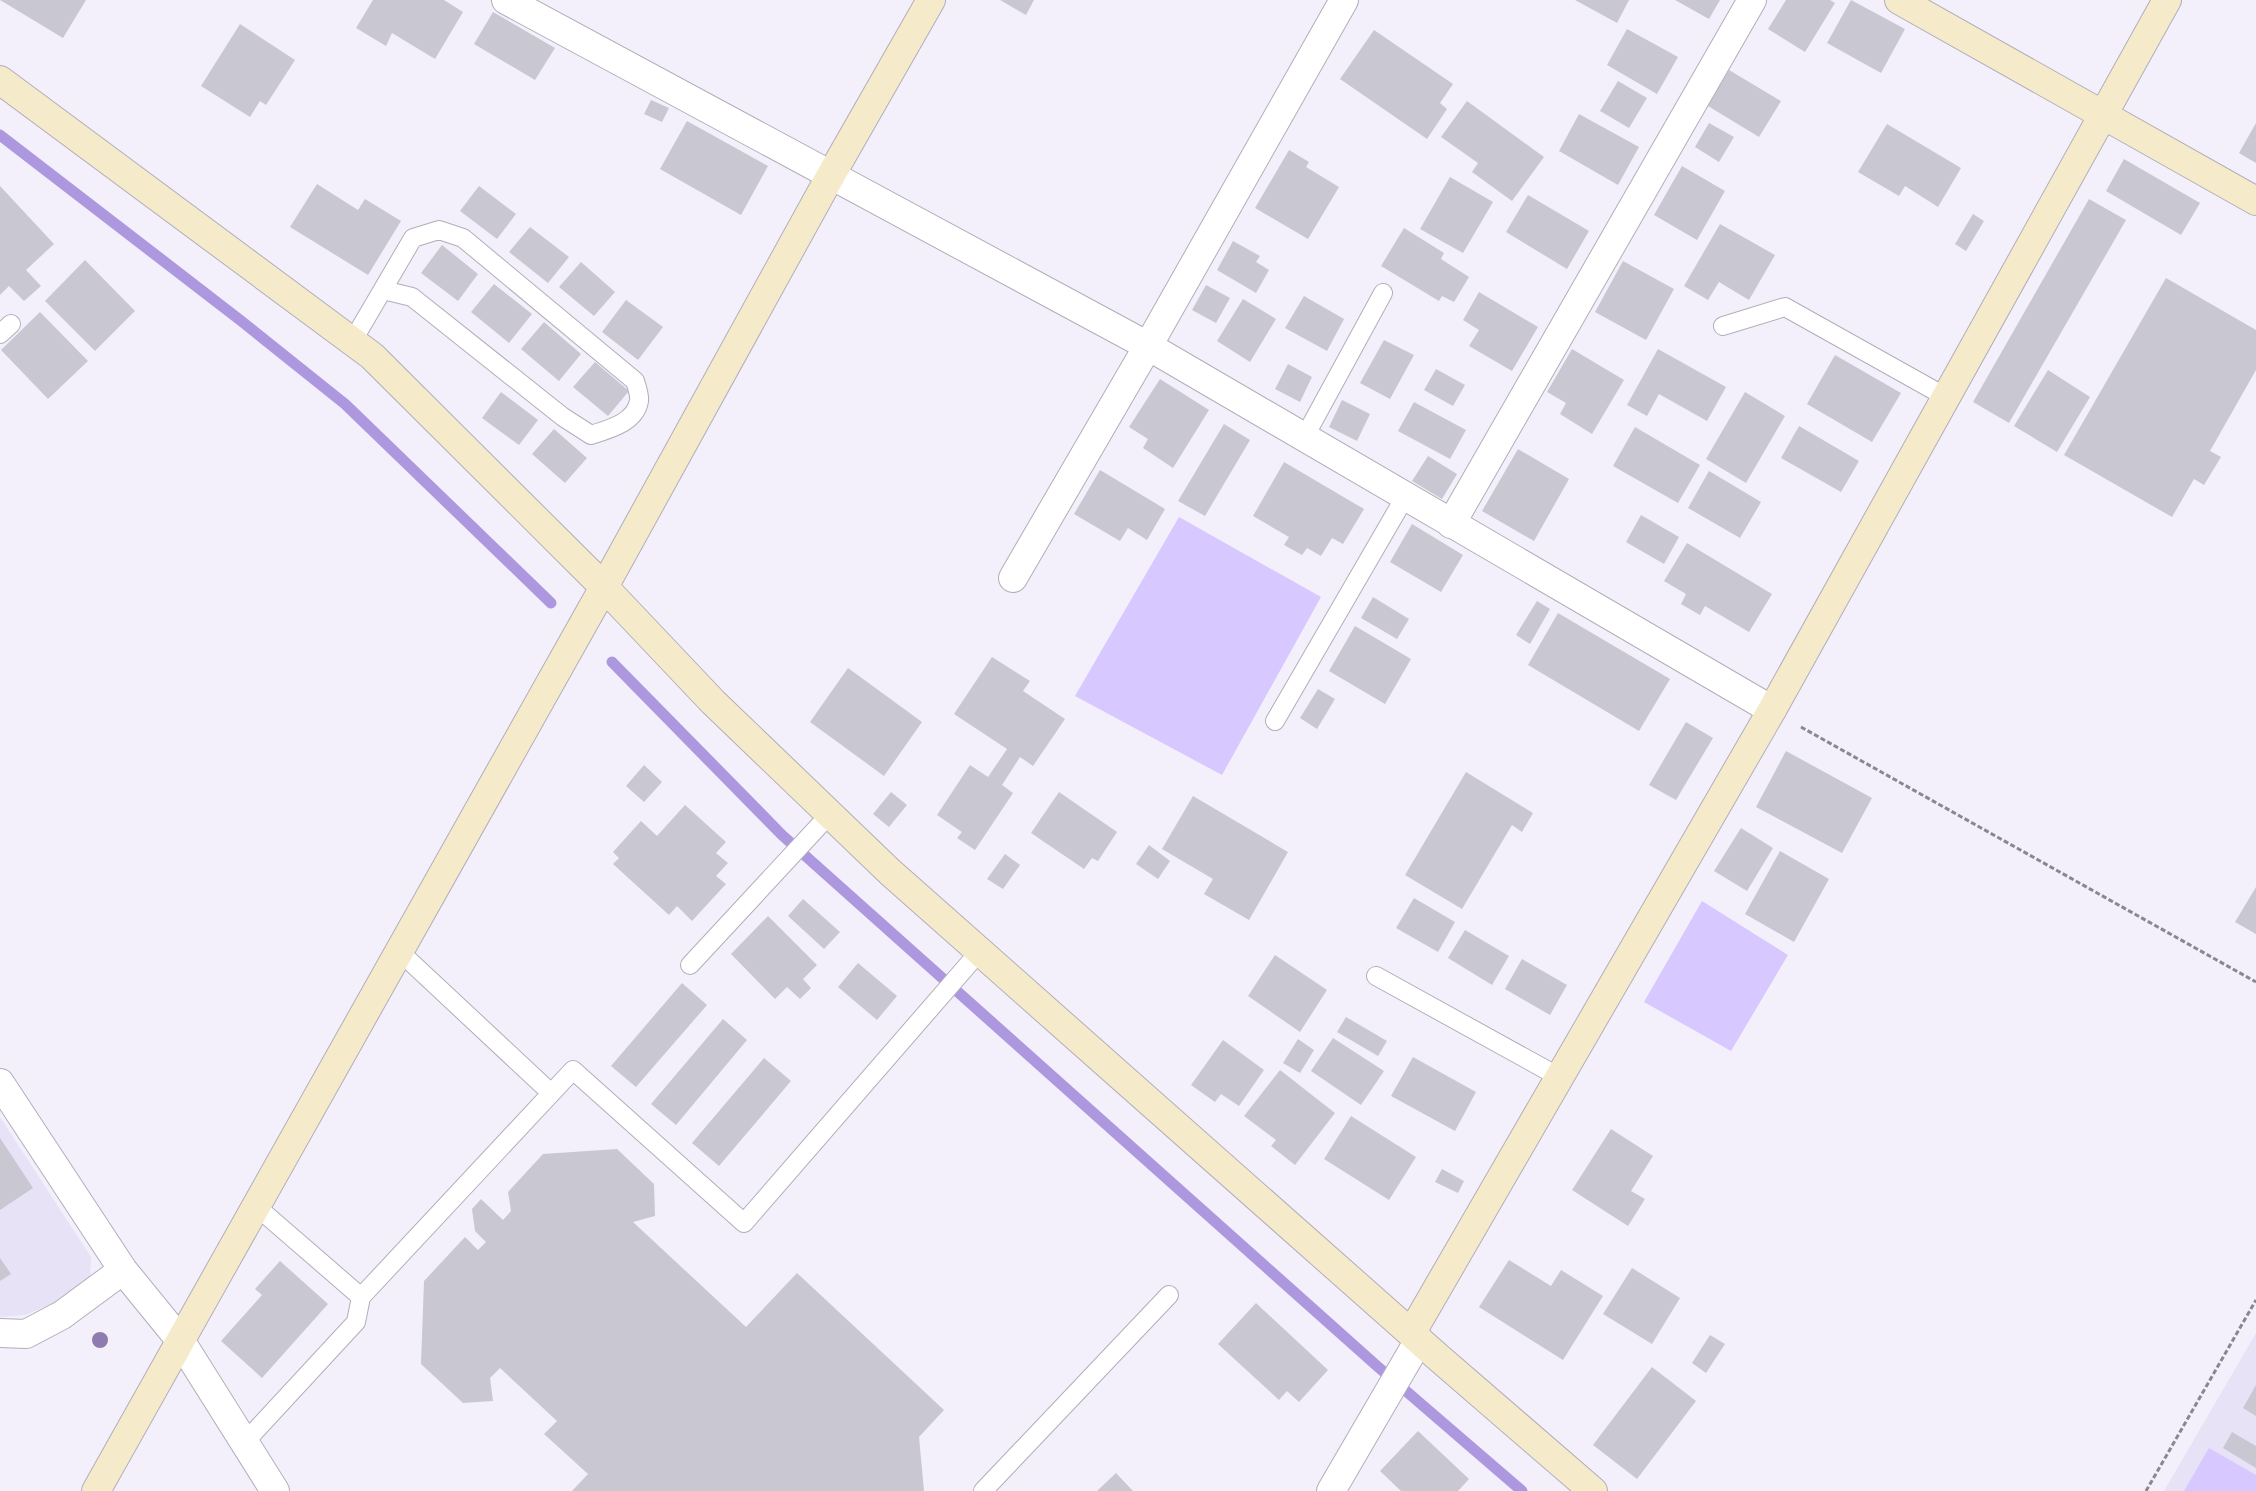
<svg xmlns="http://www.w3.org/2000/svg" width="2256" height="1491" font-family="Quicksand,sans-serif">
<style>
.built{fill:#e7e2f5}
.green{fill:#d7c8ff}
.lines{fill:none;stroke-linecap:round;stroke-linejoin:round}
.stream{stroke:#ad98e0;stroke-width:11}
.building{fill:#c9c7d2}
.lane-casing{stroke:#b1aeb9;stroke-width:20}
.street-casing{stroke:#b1aeb9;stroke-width:30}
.secondary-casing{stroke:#b1aeb9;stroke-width:30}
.path{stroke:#89878f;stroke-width:3;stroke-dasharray:5 2.5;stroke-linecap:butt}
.lane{stroke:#fff;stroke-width:18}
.street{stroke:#fff;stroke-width:28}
.secondary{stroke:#f5ebcb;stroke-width:28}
.tree{fill:#8f7bae}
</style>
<rect width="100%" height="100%" fill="#f3f0fc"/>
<path class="built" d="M0,1117l91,140 -1,24 -31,20 -34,14 -25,2z
M2256,1333v158h-92z"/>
<path class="green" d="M1179,517l142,80 -99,178 -147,-79z
M1702,901l86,54 -57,96 -87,-49z
M2209,1448l47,27v16h-72z"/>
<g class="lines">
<path class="stream" d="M0,135l240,185 105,84 206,199
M612,662l170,173 595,531 145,125"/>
</g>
<path class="building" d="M0,0h86l-23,38z
M373,0h71l19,12 -28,47 -43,-26 -6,13 -30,-18z
M1000,0h34l-8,15z
M1575,0h54l-12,23z
M1675,0h45l-11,19z
M1786,0h44l5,3 -30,49 -37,-23z
M1851,0l54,29 -24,44 -54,-30z
M493,12l62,36 -20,32 -61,-36z
M240,24l55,36 -29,45 -6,-4 -10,16 -49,-31z
M1627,29l51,28 -21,37 -50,-29z
M1374,30l79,54 -13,19 7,6 -20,30 -87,-60z
M1729,70l52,31 -22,36 -51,-31z
M1618,81l29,17 -18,30 -29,-17z
M651,100l18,8 -7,14 -18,-8z
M1467,101l77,56 -32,44 -40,-29 6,-9 -37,-26z
M1579,114l60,33 -21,38 -59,-34z
M687,121l81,45 -27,49 -81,-46z
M1709,123l25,14 -15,25 -24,-15z
M2256,123v40l-17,-10z
M1887,124l74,44 -23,39 -33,-21 -6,10 -41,-24z
M1289,150l20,12 -3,5 33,20 -31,52 -53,-31z
M2124,159l76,44 -19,32 -75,-44z
M1682,166l43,25 -28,49 -43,-25z
M1450,177l43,25 -30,51 -43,-24z
M317,184l41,26 7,-11 36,22 -33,54 -78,-48z
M0,186l54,58 -28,26 15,16 -17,15 -15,-15 -9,9z
M479,186l37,28 -19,25 -37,-28z
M1528,195l61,36 -22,38 -61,-37z
M2089,199l37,21 -117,203 -36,-21z
M1973,214l11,7 -18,30 -11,-7z
M1720,224l55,31 -26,45 -30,-18 -11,18 -24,-14z
M530,227l39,30 -21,26 -39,-31z
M1404,228l40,25 -3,6 28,18 -15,25 -12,-6 -3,5 -58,-35z
M1233,241l27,15 -4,6 13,8 -13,23 -39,-23z
M442,245l36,29 -20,27 -37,-28z
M85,260l50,51 -40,40 -50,-50z
M1623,261l51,28 -28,51 -51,-28z
M581,262l34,30 -21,24 -35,-29z
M2166,278l90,52v40l-46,81 11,6 -17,28 -10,-6 -22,38 -108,-62z
M494,284l38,30 -23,29 -38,-31z
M1206,285l24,13 -14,25 -24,-13z
M1479,292l59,35 -26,44 -43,-25 10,-16 -16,-10z
M1304,296l40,23 -17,32 -42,-23z
M1243,299l33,20 -26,43 -33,-21z
M626,300l37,27 -25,33 -36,-28z
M40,312l48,49 -40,38 -47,-49z
M544,322l37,32 -22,27 -38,-32z
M1384,340l30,15 -24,44 -30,-16z
M1572,349l52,31 -32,54 -32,-20 6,-11 -19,-11z
M1658,349l68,38 -19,34 -48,-27 -12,22 -20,-11z
M1835,355l66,38 -29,49 -65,-38z
M595,362l34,29 -21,25 -35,-29z
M1288,364l24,13 -12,25 -25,-13z
M1436,369l29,16 -12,21 -29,-16z
M2048,370l42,27 -33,55 -43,-26z
M1160,379l49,31 -36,58 -30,-20 5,-9 -19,-12z
M501,392l37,28 -19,25 -37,-27z
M1745,392l40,24 -39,67 -40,-24z
M1342,400l28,14 -13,27 -28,-14z
M1414,402l52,28 -16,29 -52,-28z
M1224,424l26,16 -45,76 -27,-15z
M1799,426l60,35 -18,31 -60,-34z
M1635,427l65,38 -22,38 -65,-37z
M554,429l33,29 -22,25 -33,-29z
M1518,449l51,30 -35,62 -52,-30z
M1428,456l29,18 -15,25 -30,-18z
M1284,462l80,47 -21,35 -11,-6 -11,18 -14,-8 -5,7 -18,-10 5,-8 -36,-21z
M1100,470l65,39 -18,31 -19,-12 -8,13 -46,-27z
M1709,471l52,31 -21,36 -52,-30z
M1641,515l38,22 -15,27 -38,-22z
M1412,524l51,31 -22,37 -51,-30z
M1687,543l85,51 -23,38 -44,-26 -5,9 -19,-11 5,-10 -22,-13z
M1373,597l36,22 -12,20 -36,-21z
M1537,601l13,8 -20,35 -14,-9z
M1558,613l112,66 -31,52 -111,-66z
M1355,626l56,33 -26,45 -56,-33z
M992,657l38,24 -7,10 42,28 -32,47 -13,-9 -18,28 11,8 -38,57 -18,-12 5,-6 -25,-17 33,-50 18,12 19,-28 -53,-35z
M848,668l74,54 -38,54 -74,-54z
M1318,689l17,10 -18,30 -17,-11z
M1686,722l27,16 -37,62 -27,-15z
M1786,751l86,47 -30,55 -86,-46z
M644,765l18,17 -18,20 -18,-16z
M1466,772l67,41 -11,19 -10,-7 -50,84 -57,-34z
M891,792l16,13 -18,22 -16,-13z
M1059,792l58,40 -19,29 -6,-3 -8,11 -53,-36z
M1193,796l95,56 -39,68 -45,-26 9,-15 -51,-30z
M685,805l41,37 -10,11 12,10 -12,13 10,8 -34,37 -15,-15 -8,9 -56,-51 6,-6 -6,-6 28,-31 16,15z
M1741,828l32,20 -26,43 -33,-20z
M1149,845l21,16 -12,18 -22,-15z
M1780,851l49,28 -35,63 -49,-28z
M1005,854l15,11 -17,24 -16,-10z
M2256,887v47l-21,-12z
M1414,898l41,24 -17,30 -42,-24z
M803,899l37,33 -16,17 -36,-33z
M768,916l49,49 -14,14 8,9 -11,11 -13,-12 -12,12 -44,-45z
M1465,930l44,26 -17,29 -44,-27z
M1275,955l52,35 -27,42 -52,-36z
M1522,959l45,26 -17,30 -45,-26z
M858,963l39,33 -20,24 -39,-33z
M682,983l25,22 -71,82 -25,-21z
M1346,1017l41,24 -9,15 -41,-24z
M723,1019l24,21 -71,85 -25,-21z
M1333,1038l51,33 -23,34 -50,-34z
M1298,1039l16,11 -14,23 -17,-10z
M1223,1040l41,30 -25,36 -18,-12 -6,8 -24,-17z
M1413,1057l63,35 -21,39 -64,-35z
M764,1058l27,23 -72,85 -27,-23z
M1280,1070l55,43 -40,52 -24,-19 5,-6 -32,-24z
M1351,1116l65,41 -27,43 -65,-41z
M1611,1129l42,27 -22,35 14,8 -17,27 -56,-36z
M0,1138l33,50 -33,22z
M617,1149l37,35 1,32 -22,6 113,105 51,-54 147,137 -25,27 5,54h-352l16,-17 -44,-40 13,-13 -57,-53 -10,10 3,23 -30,2 -42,-39 3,-83 41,-44 13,13 8,-8 -11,-11 -3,-22 9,-10 22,21 8,-9 -3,-19 35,-38z
M1442,1169l22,12 -6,12 -23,-11z
M0,1258l11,16 -11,7z
M1509,1260l42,26 10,-16 42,26 -40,64 -84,-53z
M280,1261l48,43 -66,74 -41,-37 41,-46 -7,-6z
M1632,1268l48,30 -28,46 -49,-30z
M1256,1303l72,67 -29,32 -12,-11 -8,9 -61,-56z
M1710,1335l15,9 -19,29 -14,-10z
M1652,1367l44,34 -59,78 -44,-34z
M2256,1385v31l-13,-8z
M1418,1431l51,48 -11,12h-57l-21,-20z
M2232,1432l24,14v22l-33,-20z
M1116,1473l17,18h-36z"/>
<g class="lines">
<defs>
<path id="lane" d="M1723,326l62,-19 161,90
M0,334l11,-10
M352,342l61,-104 26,-8 24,8 172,143c2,6 5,15 4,20 -4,22 -30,28 -48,34l-28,-18 -151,-120 -29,-7
M1304,438l79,-145
M1275,721l130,-224
M399,951l152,142
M690,965l140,-151
M1376,976l185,102
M256,1206l105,91 212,-227 171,153 236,-272
M244,1443l112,-121 5,-25
M983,1491l186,-196"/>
<path id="street" d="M506,0l642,346 624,364
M1451,524l301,-524
M1013,578l135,-232 196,-346
M0,1083l123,187 57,70 95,151
M0,1333l26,1 36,-19 61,-45
M1331,1491l88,-151"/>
<path id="secondary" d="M1899,0l357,201
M0,80l372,276 232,231 109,115 177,170 549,486 154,133
M1412,1332l360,-622 395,-710
M96,1491l508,-904 227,-412 100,-175"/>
</defs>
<use href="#lane" class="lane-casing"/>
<use href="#street" class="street-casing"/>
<use href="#secondary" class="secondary-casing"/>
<path class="path" d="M1801,727l455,255
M2146,1491l110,-191"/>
<use href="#lane" class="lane"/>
<use href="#street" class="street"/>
<use href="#secondary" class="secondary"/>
</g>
<circle class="tree" cx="100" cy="1340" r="8"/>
</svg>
